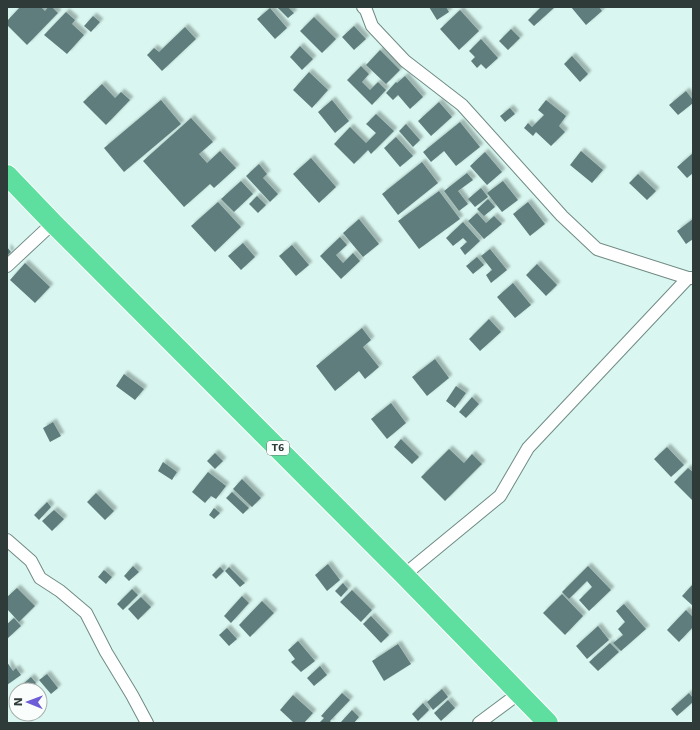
<svg xmlns="http://www.w3.org/2000/svg" width="700" height="730" font-family="'DejaVu Sans',sans-serif">
<style>
.building{fill:#607d7e;filter:url(#shadow)}
.lines{fill:none;stroke-linecap:round;stroke-linejoin:round}
.minor-casing{stroke:#708b84;stroke-width:14}
.trunk-casing{stroke:#fff;stroke-width:22}
.minor{stroke:#fff;stroke-width:12}
.trunk{stroke:#5edfa0;stroke-width:20}
.labels{text-anchor:middle;dominant-baseline:central;stroke-width:4;stroke-linejoin:round;paint-order:stroke}
.shield{fill:#f9fefd;stroke:#6c7673;stroke-width:1}
.shield-label{font-size:9px;font-weight:bold;fill:#2f3b38}
</style>
<defs>
<filter id="shadow"><feDropShadow dx="3.5" dy="-3.5" stdDeviation="1" flood-color="#0004"/></filter>
</defs>
<rect width="100%" height="100%" fill="#d9f7f0"/>
<path class="building" d="M20,7h21l4,4 3,-4h4l6,6 -31,32 -20,-20v-4z
M277,7h11l6,6 -6,5z
M429,7h17l3,5 -12,8z
M541,7h14l-21,19 -6,-6z
M571,7h28l3,4 -16,14z
M270,8l17,20 -12,11 -18,-20z
M460,10l19,21 -20,19 -19,-21z
M66,12l9,8 -3,4 12,11 -17,19 -23,-19z
M93,16l7,6 -9,10 -7,-6z
M314,17l22,22 -14,14 -22,-22z
M354,26l12,13 -12,11 -12,-13z
M185,27l11,12 -34,32 -15,-16 7,-7 5,4z
M511,29l9,9 -12,12 -9,-9z
M481,39l17,19 -12,11 -5,-5 -4,4 -6,-7 4,-4 -6,-6z
M300,46l13,13 -11,11 -12,-13z
M380,50l20,20 -14,14 -20,-19z
M572,56l16,18 -8,8 -16,-18z
M361,66l8,8 -7,8 8,8 8,-8 8,8 -14,15 -25,-25z
M309,72l19,18 -16,18 -19,-18z
M405,76l18,21 -13,12 -12,-14 -5,5 -7,-7 10,-11 1,1z
M102,84l13,14 6,-6 9,8 -24,25 -23,-23z
M686,91l7,9v3l-15,12 -9,-10z
M161,100l20,24 -57,48 -20,-24z
M332,100l17,21 -14,12 -17,-21z
M546,100l20,16 -7,10 6,6 -14,14 -15,-14 -3,4 -9,-8 4,-5 4,4 12,-12 -6,-5z
M439,102l13,15 -21,19 -13,-15z
M510,108l5,6 -10,8 -5,-6z
M376,114l18,17 -23,23 -3,-4 -14,14 -20,-20 16,-17 16,16 10,-10 -10,-9z
M191,118l22,24 -14,12 8,9 13,-12 16,17 -22,20 -4,-4 -26,23 -41,-46z
M460,122l20,25 -24,19 -12,-15 -13,11 -8,-10z
M406,124l14,16 -7,7 -14,-16z
M396,137l17,19 -13,11 -16,-19z
M581,151l22,19 -11,13 -22,-18z
M485,152l17,20 -15,13 -17,-19z
M693,153v20l-6,5 -10,-11z
M311,158l25,29 -17,16 -26,-29z
M422,162l16,21 -40,32 -16,-21z
M259,164l8,10 -4,4 15,16 -8,8 -24,-26z
M467,173l6,7 -15,11 10,13 -9,7 -15,-20z
M638,174l18,17 -9,9 -18,-17z
M241,181l12,13 -19,18 -13,-13z
M503,181l15,19 -16,12 -15,-19z
M481,188l7,9 -13,10 -7,-8z
M439,191l21,28 -41,30 -21,-28z
M257,196l9,9 -8,8 -9,-9z
M488,199l7,8 -11,9 -7,-7z
M218,202l23,25 -26,25 -24,-26z
M528,202l17,22 -15,12 -17,-22z
M477,213l9,10 8,-7 8,8 -18,15 -16,-18z
M359,219l20,25 -16,13 -20,-24z
M693,219v20l-7,5 -9,-13z
M463,222l17,19 -15,14 -5,-7 7,-6 -4,-4 -10,8 -7,-8z
M340,237l7,8 -11,10 7,8 10,-10 7,8 -19,18 -21,-23z
M243,243l12,14 -14,13 -13,-14z
M292,245l17,20 -13,11 -17,-20z
M7,247l4,5 -4,4z
M490,249l17,21 -16,13 -5,-8 6,-5 -11,-14z
M477,257l7,8 -11,9 -7,-8z
M25,263l25,24 -15,16 -25,-23z
M537,264l20,21 -11,11 -20,-21z
M513,283l18,22 -16,13 -18,-21z
M489,319l12,13 -21,19 -11,-12z
M362,328l9,12 -8,7 16,20 -14,12 -6,-8 -24,20 -19,-25z
M435,359l14,19 -22,18 -15,-19z
M124,374l20,15 -9,11 -19,-14z
M456,386l10,7 -11,15 -9,-7z
M472,397l7,7 -13,14 -7,-6z
M391,403l15,20 -19,16 -16,-20z
M53,422l8,14 -11,6 -7,-14z
M401,439l18,18 -7,7 -18,-17z
M667,447l17,18 -13,12 -17,-18z
M449,449l15,14 8,-9 10,10 -37,37 -24,-24z
M215,453l8,8 -8,8 -8,-8z
M163,462l14,10 -5,8 -14,-9z
M688,468l5,4v29l-19,-19z
M208,472l18,14 -10,13 -5,-3 -6,7 -13,-11z
M242,479l19,19 -9,9 -19,-18z
M232,492l17,16 -6,6 -17,-16z
M96,493l18,18 -9,9 -18,-18z
M47,502l4,5 -12,13 -5,-5z
M214,508l6,5 -6,6 -5,-4z
M54,510l10,9 -12,12 -10,-10z
M328,564l12,16 -13,11 -12,-16z
M133,566l6,6 -10,9 -5,-5z
M588,566l23,24 -22,21 -10,-11 13,-13 -5,-6 -18,18 -7,-7z
M220,567l4,4 -8,8 -4,-4z
M229,567l16,16 -5,4 -15,-16z
M104,570l8,7 -6,7 -8,-7z
M343,583l5,6 -7,8 -6,-6z
M693,584v22l-11,-10z
M17,588l18,18 -16,16 -12,-13v-12z
M132,589l6,6 -15,15 -6,-6z
M352,590l20,20 -11,12 -21,-20z
M562,594l21,22 -18,19 -22,-22z
M242,596l7,7 -18,20 -7,-7z
M141,597l10,10 -13,13 -10,-11z
M262,601l12,12 -24,24 -11,-12z
M624,604l22,25 -25,22 -8,-8 10,-8 -5,-6 7,-7 -9,-11z
M686,610l7,7v10l-14,15 -12,-12z
M371,616l18,19 -8,8 -18,-19z
M14,618l7,8 -14,13v-15z
M598,626l11,14 -22,19 -11,-13z
M227,628l10,11 -8,7 -10,-11z
M298,641l17,20 -14,11 -10,-10 4,-3 -7,-9z
M610,643l9,9 -21,19 -9,-9z
M398,644l13,20 -27,17 -12,-20z
M7,662l6,9 3,-3 5,7 -14,10z
M320,666l7,9 -13,11 -7,-8z
M47,674l11,14 -7,6 -12,-14z
M31,677l5,6 -4,4 2,3h-18z
M442,689l6,8 -15,13 -6,-8z
M342,693l8,7 -20,21 2,2h-13l5,-5 -3,-2z
M689,693l4,5v4l-16,14 -6,-7z
M293,695l20,18 -9,10h-10l-14,-13z
M448,700l7,8 -14,13 -7,-8z
M423,703l6,7 -11,11 -6,-7z
M352,710l7,7 -5,6h-14z"/>
<g class="lines">
<defs>
<path id="minor" d="M363,7l3,3 6,16 33,35 57,44 100,111 35,33 91,29
M7,266l46,-43
M7,540l24,21 9,17 20,13 26,22 20,39 26,43 15,28
M404,575l96,-79 28,-48 160,-170h5
M479,723l39,-29"/>
<path id="trunk" d="M7,175l46,48 351,352 144,148"/>
</defs>
<use href="#minor" class="minor-casing"/>
<use href="#trunk" class="trunk-casing"/>
<use href="#minor" class="minor"/>
<use href="#trunk" class="trunk"/>
</g>
<g class="labels">
<rect class="shield" x="267" y="441" width="22" height="14" rx="3"/>
<g class="shield-label">
<text x="278" y="448">T6</text>
</g>
</g>
<rect width="700" height="730" fill="none" stroke="#2f3b38" stroke-width="16"/>
<g transform="translate(28 702) rotate(271)"><circle r="19" fill="#f9fefd" stroke="#a8b0ae"/>
<path d="M0-3L7 15L0 10L-7 15Z" fill="#6d5dd7"/>
<text y="-6" font-size="11" font-weight="bold" text-anchor="middle" fill="#2f3b38">N</text>
</g>
</svg>
